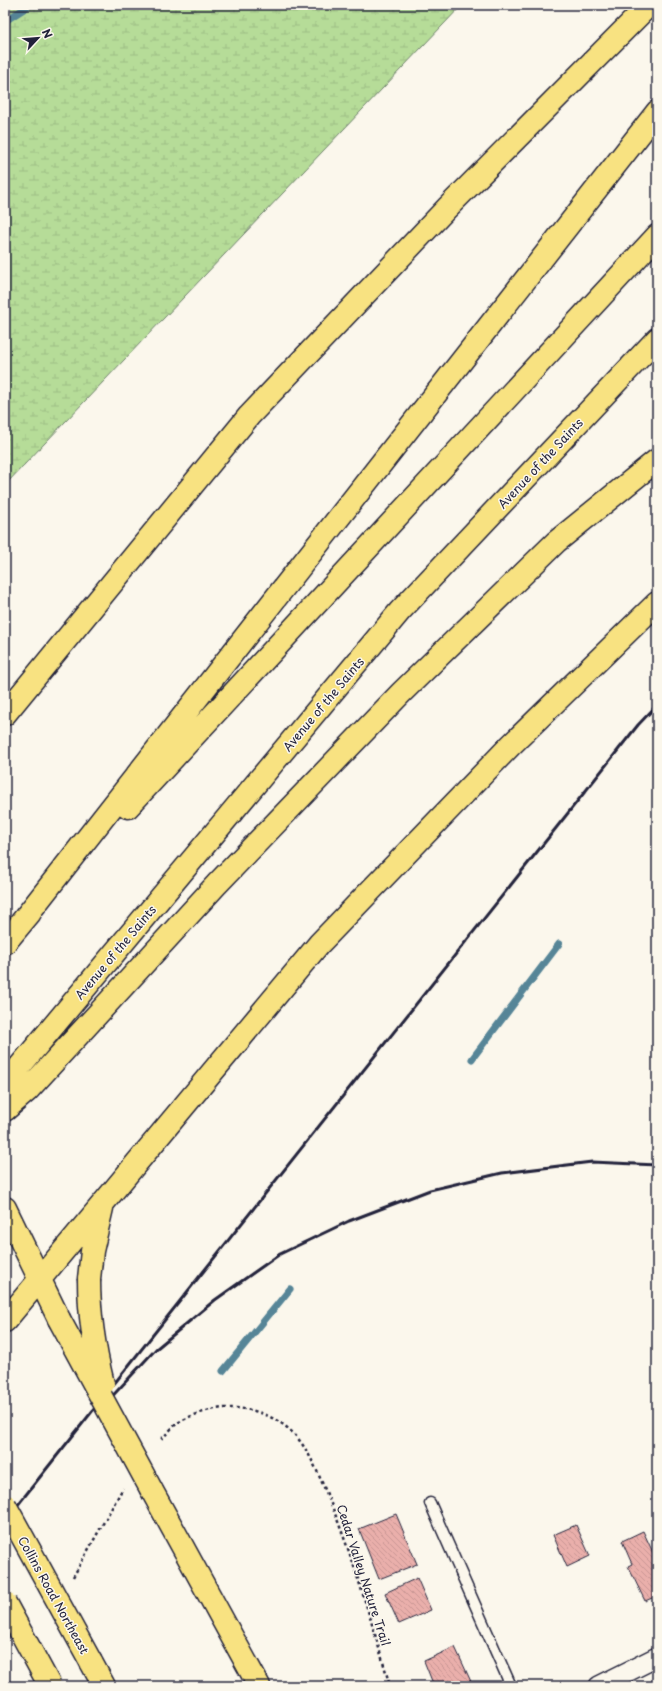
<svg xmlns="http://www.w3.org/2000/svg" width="662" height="1691" font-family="'Playpen Sans',sans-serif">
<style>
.wetland{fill:url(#wetland-marsh);stroke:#6c7f6a}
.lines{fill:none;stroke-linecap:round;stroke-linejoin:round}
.stream{stroke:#568597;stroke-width:7}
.building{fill:url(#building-back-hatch);stroke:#22223b}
.lane-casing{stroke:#22223b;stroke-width:13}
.street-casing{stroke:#22223b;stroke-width:22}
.highway-casing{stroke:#22223b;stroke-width:25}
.path{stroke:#22223b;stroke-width:2.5;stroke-dasharray:3 3;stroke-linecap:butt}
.lane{stroke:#fbf7ec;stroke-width:10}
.street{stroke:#fbf7ec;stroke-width:19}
.highway{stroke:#f8e281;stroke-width:22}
.rail{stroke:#22223b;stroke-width:3}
.highway-bridge-casing{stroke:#22223b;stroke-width:25;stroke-linecap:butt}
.highway-bridge{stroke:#f8e281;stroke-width:22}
.labels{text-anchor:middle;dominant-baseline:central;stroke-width:3;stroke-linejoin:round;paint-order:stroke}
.street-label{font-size:12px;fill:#22223b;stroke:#fbf7ec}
</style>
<defs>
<pattern id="wetland-marsh" width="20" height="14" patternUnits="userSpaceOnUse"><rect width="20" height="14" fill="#b6dc98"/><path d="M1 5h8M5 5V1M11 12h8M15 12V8" fill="none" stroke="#9cbc84"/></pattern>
<pattern id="building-back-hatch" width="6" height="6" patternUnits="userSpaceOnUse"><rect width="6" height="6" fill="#eaafab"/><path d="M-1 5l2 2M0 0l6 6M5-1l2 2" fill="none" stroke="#c89694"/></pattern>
</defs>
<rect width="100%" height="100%" fill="#fbf7ec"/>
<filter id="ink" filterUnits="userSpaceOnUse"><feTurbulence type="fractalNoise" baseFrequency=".025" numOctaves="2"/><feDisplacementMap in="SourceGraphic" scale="8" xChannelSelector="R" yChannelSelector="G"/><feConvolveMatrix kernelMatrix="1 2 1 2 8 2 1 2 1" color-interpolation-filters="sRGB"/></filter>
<g filter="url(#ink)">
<path class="wetland" d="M5,5h457l-457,480z"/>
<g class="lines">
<path class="stream" d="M5,21l25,-16
M472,1059l87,-115
M223,1371l67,-82"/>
</g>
<path class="building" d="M396,1514l21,50 -38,15 -20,-50z
M576,1525l14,31 -23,11 -14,-32z
M643,1531l14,30v35l-12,5 -17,-35 4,-2 -10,-23z
M417,1578l14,32 -32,14 -14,-31z
M455,1647l18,39h-39l-10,-25z"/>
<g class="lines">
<defs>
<path id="lane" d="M430,1503l81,183"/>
<path id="street" d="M599,1686l58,-29"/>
<path id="highway" d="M5,714l244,-298 198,-208 202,-203
M128,807l529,-571
M20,924l637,-812
M5,943l25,-30
M5,1084l395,-473 257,-272
M5,1110l22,-19 190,-207 184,-191 155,-151 101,-82
M5,1208l54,111
M89,1279l3,-28 10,-43
M5,1321l314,-377 191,-198 147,-143
M151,1489l108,197
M91,1662l13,24"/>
</defs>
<use href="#lane" class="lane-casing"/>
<use href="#street" class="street-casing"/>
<use href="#highway" class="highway-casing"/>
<path class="path" d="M161,1439c6,-5 12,-13 18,-17 15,-8 35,-15 52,-14 24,0 46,9 63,26 15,16 24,39 32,58 27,63 45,129 64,194
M73,1577l50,-89
M5,1663l2,-2"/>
<use href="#lane" class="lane"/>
<use href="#street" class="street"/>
<use href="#highway" class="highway"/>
<path class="rail" d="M105,1404l51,-55 59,-49 65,-46 69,-33 81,-31 72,-17 90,-11 65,3
M5,1521l633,-796 19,-20"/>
<defs>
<path id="highway-bridge" d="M89,1279c0,38 5,69 14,105
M59,1319l92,170
M5,1505l86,157
M5,1603l45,83"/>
</defs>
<use href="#highway-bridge" class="highway-bridge-casing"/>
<use href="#highway-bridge" class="highway-bridge"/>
</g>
</g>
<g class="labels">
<g class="street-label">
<text transform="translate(540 463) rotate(-47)">Avenue of the Saints</text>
<text transform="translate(323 704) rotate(-50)">Avenue of the Saints</text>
<text transform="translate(115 952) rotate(-50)">Avenue of the Saints</text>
<text transform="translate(364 1575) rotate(72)">Cedar Valley Nature Trail</text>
<text transform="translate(54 1595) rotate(61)">Collins Road Northeast</text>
</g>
</g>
<rect width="662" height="1691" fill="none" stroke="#fbf7ec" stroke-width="20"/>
<rect x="10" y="10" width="642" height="1671" fill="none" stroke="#22223b" stroke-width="1.5" filter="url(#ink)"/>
<g transform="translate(38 38) rotate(64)" stroke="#fbf7ec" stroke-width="3" paint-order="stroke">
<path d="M0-3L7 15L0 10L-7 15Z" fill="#22223b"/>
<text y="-6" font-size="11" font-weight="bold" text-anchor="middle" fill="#22223b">N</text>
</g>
</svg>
